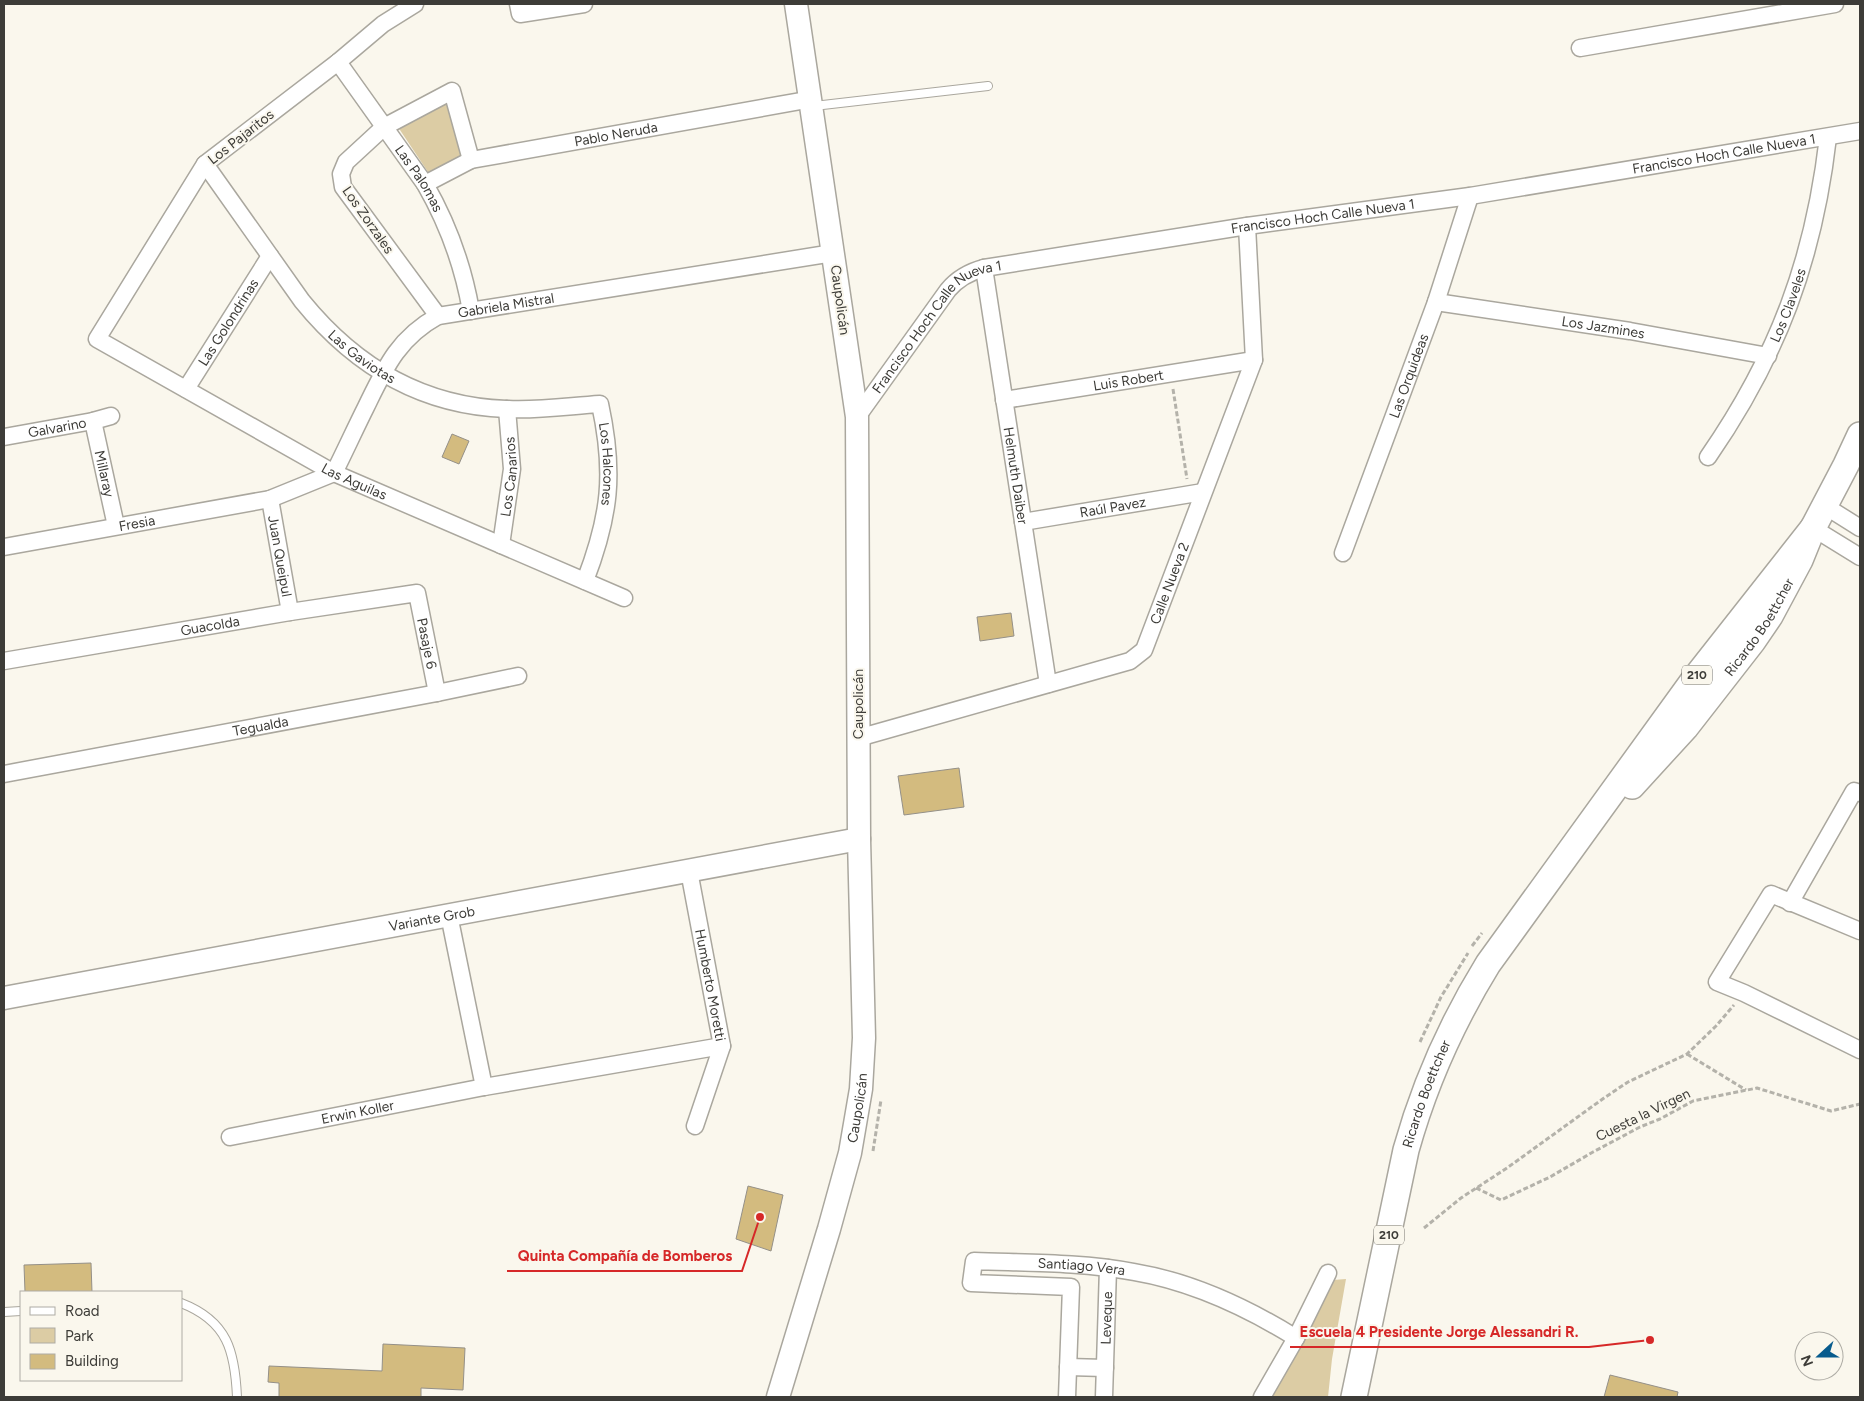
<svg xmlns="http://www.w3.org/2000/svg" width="1864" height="1401" font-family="Figtree,sans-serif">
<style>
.green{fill:#dccca4}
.building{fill:#d3bb7f;stroke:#949088}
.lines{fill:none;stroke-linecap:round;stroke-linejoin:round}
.lane-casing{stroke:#aaa79e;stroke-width:10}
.street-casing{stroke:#aaa79e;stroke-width:19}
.secondary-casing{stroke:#aaa79e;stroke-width:25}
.primary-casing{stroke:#aaa79e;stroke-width:28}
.path{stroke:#b4b2aa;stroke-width:3;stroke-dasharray:5 2.5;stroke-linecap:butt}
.lane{stroke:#fff;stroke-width:8}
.street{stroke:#fff;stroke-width:16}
.secondary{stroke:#fff;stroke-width:22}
.primary{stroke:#fff;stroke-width:25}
.labels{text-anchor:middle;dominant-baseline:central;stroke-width:4;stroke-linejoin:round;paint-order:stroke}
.shield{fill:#faf7ed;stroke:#76746e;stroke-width:1}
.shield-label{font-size:12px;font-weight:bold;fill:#3d3c38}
.street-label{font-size:14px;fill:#3d3c38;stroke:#faf7ed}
.leader{fill:none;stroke:#d62828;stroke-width:2}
.callout-dot{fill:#d62828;stroke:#faf7ed;stroke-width:2}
.callout-label{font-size:15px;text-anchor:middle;font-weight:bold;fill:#d62828;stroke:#faf7ed;stroke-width:4;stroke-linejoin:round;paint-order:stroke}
</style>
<rect width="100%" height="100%" fill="#faf7ed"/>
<path class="green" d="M449,97l16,61 -35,17 -34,-51z
M1346,1279l-14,80 -4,38h-59l64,-117z"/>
<path class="building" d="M452,434l17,7 -10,23 -17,-7z
M1011,613l3,23 -34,5 -3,-24z
M959,768l5,39 -60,8 -6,-39z
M748,1186l35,9 -12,56 -35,-12z
M91,1263l1,29h-67l-1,-27z
M383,1344l82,4 -2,42 -42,-2v9h-142v-14l-11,-1 1,-16 113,5z
M1610,1375l68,17 -1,5h-73z"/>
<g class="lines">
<defs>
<path id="lane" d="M814,106l174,-20
M181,1303c47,18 54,49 56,94
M4,1312l17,-1"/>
<g id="street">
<path id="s1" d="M415,4l-32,20 -45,38 -133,102 -108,175 237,134 290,125"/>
<path d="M518,4l2,10 64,-10"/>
<path d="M1580,48l255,-44"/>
<path id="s2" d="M338,62l87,122c23,40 38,81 46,127"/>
<path id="s3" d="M205,164l97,137c52,64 119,105 204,108 31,2 63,-3 94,-5 15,69 10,112 -15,177"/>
<path id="s4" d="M425,184l46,-24 341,-61"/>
<path id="s5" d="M984,268l64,416"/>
<path id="s6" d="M1436,302l194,29 138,25"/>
<path d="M438,316l-95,-129 -2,-13 5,-12 38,-35 68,-36 19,69"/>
<path id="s7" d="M186,389l84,-133"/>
<path id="s8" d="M1004,400l250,-40"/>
<path id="s9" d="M857,417l91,-127c10,-12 21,-18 36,-22l263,-42 223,-30 390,-65"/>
<path id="s10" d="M93,421l23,105"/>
<path id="s11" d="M4,437l89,-16 18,-5"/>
<path id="s12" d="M1708,457c70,-101 106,-198 120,-320"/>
<path id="s13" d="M270,499l20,113"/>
<path d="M1825,506l35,22"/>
<path id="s14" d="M1023,522l180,-30"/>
<path d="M1813,528l47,29"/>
<path id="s15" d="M501,545l11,-76 -5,-60"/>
<path id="s16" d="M4,547l266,-48 64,-26c11,-22 21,-44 32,-66 19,-39 32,-69 72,-91l395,-63"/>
<path id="s17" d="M1343,553l93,-251 34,-106"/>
<path id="s18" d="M4,661l286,-49 127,-19 20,100"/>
<path id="s19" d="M858,738l272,-77 14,-11 110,-290 -7,-134"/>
<path id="s20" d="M4,774l433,-81 81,-17"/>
<path id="s21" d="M689,871l33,175 -27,80"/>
<path d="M1790,903l64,-112 6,2"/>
<path d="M449,915l35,172"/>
<path d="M1860,931l-89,-37 -54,88 27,11 116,57"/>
<path id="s22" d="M230,1137l254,-50 238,-41"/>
<path d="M1068,1367l37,1"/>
<path id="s23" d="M1067,1397l4,-110 -100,-4 3,-22c53,2 107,1 160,11 59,10 112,35 162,66"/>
<path id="s24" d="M1104,1397l4,-129"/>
<path d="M1262,1397l34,-59 32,-65"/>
</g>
<g id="secondary">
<path id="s25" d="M4,998l855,-159"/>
<path id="s26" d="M778,1397l51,-168 21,-76 11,-64 3,-51 -5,-199 -2,-422 -61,-413"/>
</g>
<g id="primary">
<path id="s27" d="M1632,786l54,-59 67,-86 17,-25 30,-56 13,-32 33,-63 14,-30"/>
<path id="s28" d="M1354,1397l52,-247c19,-68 45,-126 82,-186l207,-286 118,-150"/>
</g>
</defs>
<use href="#lane" class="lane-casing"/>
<use href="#street" class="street-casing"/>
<use href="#secondary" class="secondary-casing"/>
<use href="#primary" class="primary-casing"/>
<path class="path" d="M1173,389l14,90
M1472,946l10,-13
M1420,1042l21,-45 27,-44
M1687,1054l59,36
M873,1151l8,-51
M1476,1188l25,12 49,-23 43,-25 47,-25 20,-8 33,-18 64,-13 74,23 29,-7
M1424,1228l37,-30 46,-30 97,-70 24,-16 59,-28 29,-28 18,-21"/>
<use href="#lane" class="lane"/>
<use href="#street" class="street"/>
<use href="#secondary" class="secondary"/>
<use href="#primary" class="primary"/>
</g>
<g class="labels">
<g class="shield">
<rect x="1682" y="665.5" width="30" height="19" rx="4"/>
<rect x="1374" y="1225.5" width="30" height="19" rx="4"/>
</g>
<g class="shield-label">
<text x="1697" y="675">210</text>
<text x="1389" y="1235">210</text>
</g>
<g class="street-label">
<text stroke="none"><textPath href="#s4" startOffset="199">Pablo Neruda</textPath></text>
<text transform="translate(241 137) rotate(-38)">Los Pajaritos</text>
<text stroke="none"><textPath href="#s9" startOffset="948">Francisco Hoch Calle Nueva 1</textPath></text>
<text stroke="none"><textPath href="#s2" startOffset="142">Las Palomas</textPath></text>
<text stroke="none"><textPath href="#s9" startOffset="542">Francisco Hoch Calle Nueva 1</textPath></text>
<text transform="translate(368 220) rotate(55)">Los Zorzales</text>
<text transform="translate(840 300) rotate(82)">Caupolicán</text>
<text stroke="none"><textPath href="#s12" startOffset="172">Los Claveles</textPath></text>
<text stroke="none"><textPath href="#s16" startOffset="600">Gabriela Mistral</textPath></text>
<text stroke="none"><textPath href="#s7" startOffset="79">Las Golondrinas</textPath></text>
<text stroke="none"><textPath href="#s6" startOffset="169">Los Jazmines</textPath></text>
<text stroke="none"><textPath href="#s9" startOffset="124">Francisco Hoch Calle Nueva 1</textPath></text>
<text stroke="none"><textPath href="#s3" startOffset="250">Las Gaviotas</textPath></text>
<text stroke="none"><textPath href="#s17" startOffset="189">Las Orquideas</textPath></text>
<text stroke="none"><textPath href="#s8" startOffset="126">Luis Robert</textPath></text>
<text stroke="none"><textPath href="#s11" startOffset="54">Galvarino</textPath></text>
<text stroke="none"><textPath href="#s3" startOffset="561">Los Halcones</textPath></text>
<text stroke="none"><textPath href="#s10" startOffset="54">Millaray</textPath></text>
<text stroke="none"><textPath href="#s5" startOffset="210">Helmuth Daiber</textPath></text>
<text stroke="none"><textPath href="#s15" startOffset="69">Los Canarios</textPath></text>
<text stroke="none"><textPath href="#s1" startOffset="764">Las Aguilas</textPath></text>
<text stroke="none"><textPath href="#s14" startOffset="91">Raúl Pavez</textPath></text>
<text stroke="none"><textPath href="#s16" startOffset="135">Fresia</textPath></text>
<text stroke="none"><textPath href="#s13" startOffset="58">Juan Queipul</textPath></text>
<text stroke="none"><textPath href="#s19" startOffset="372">Calle Nueva 2</textPath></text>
<text stroke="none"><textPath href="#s18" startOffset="209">Guacolda</textPath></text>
<text stroke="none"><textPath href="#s27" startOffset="204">Ricardo Boettcher</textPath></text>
<text stroke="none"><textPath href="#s18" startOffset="470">Pasaje 6</textPath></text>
<text transform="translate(858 704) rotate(-90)">Caupolicán</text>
<text stroke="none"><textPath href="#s20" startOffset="261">Tegualda</textPath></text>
<text stroke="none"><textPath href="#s25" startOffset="435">Variante Grob</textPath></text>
<text stroke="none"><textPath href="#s21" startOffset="116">Humberto Moretti</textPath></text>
<text stroke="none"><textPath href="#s28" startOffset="312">Ricardo Boettcher</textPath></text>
<text stroke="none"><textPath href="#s26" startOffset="300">Caupolicán</textPath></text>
<text stroke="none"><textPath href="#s22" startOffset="130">Erwin Koller</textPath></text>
<text transform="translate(1643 1115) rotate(-26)">Cuesta la Virgen</text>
<text stroke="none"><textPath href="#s23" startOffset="340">Santiago Vera</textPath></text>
<text stroke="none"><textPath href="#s24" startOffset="79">Leveque</textPath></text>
</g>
</g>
<path class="leader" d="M760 1217L742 1271H507M1650 1340L1589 1347H1290"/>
<g class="callout-dot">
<circle cx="760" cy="1217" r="5"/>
<circle cx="1650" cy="1340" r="5"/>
</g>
<g class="callout-label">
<text x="625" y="1261">Quinta Compañía de Bomberos</text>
<text x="1439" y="1337">Escuela 4 Presidente Jorge Alessandri R.</text>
</g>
<rect width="1864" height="1401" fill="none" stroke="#3d3c38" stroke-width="10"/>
<rect x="20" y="1291" width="162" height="90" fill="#faf7ed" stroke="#aeaca5"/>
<rect x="30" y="1307" width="25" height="8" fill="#ffffff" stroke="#aeaca5"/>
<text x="65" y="1316" font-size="15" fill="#3d3c38">Road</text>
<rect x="30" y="1328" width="25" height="15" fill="#dccca4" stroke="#aeaca5"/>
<text x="65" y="1341" font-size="15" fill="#3d3c38">Park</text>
<rect x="30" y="1354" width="25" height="15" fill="#d3bb7f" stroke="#aeaca5"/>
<text x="65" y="1366" font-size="15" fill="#3d3c38">Building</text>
<g transform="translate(1819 1356) rotate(249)"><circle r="24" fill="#faf7ed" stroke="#aeaca5"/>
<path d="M0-4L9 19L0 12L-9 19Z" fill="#075b8d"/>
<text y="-8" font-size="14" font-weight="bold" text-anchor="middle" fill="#3d3c38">N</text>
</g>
</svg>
